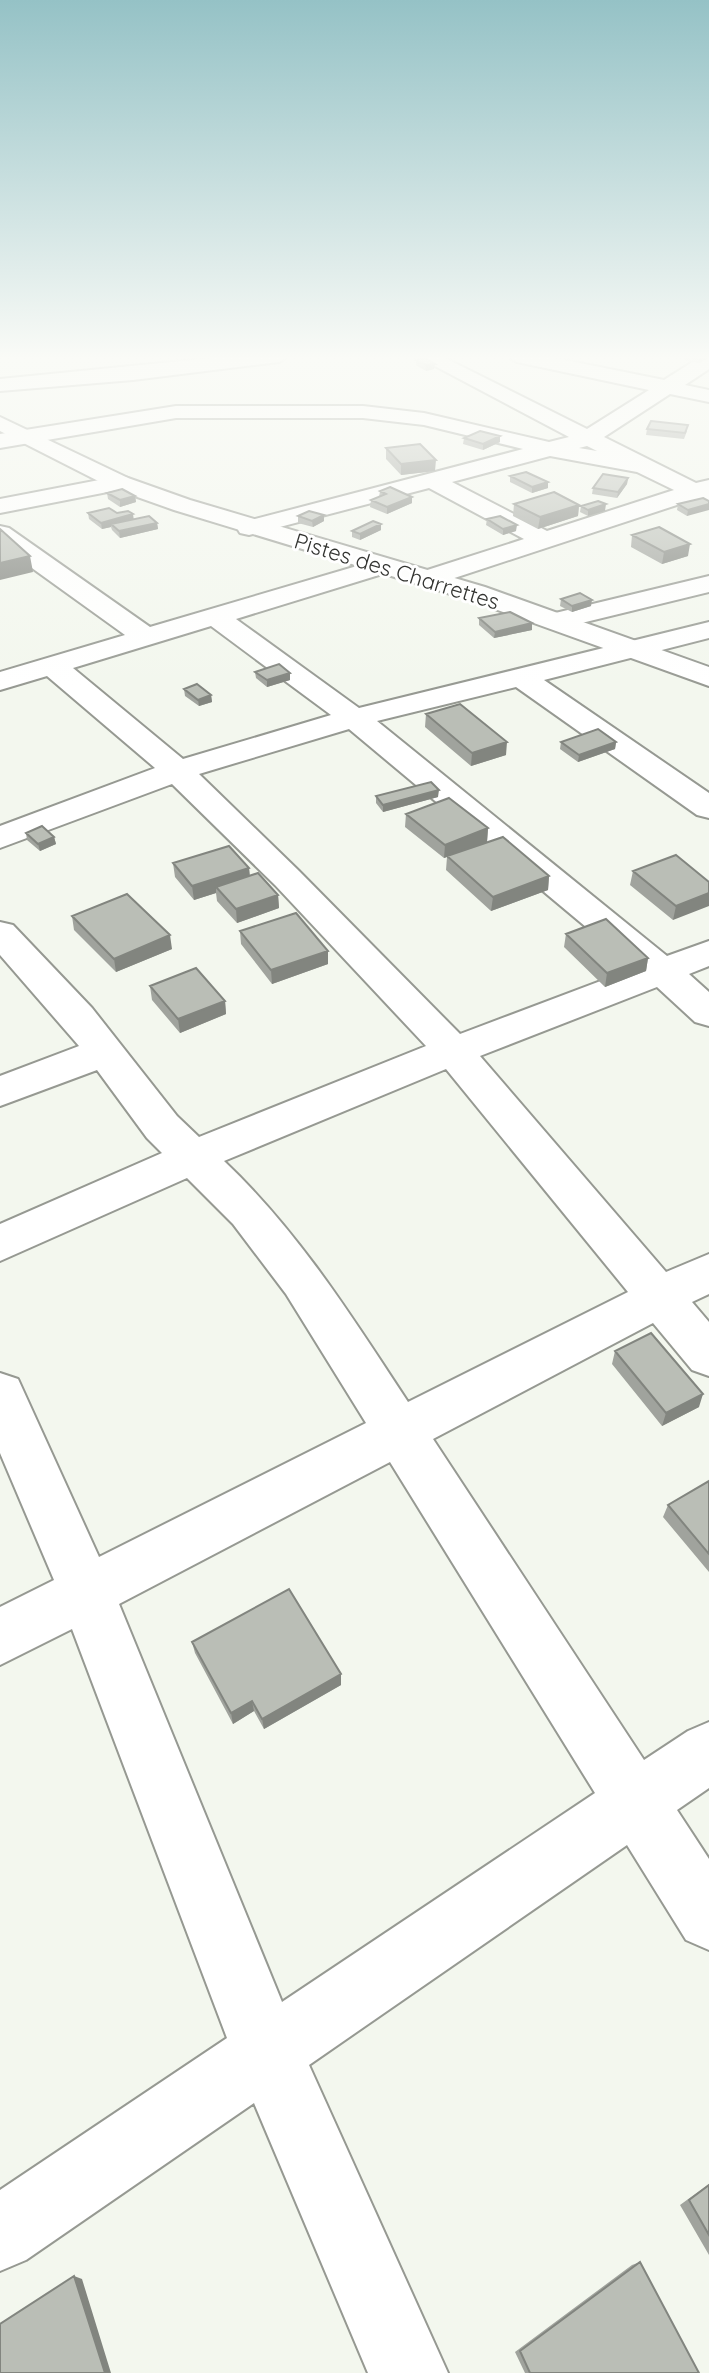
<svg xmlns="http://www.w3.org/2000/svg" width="709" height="2373" font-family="Quicksand,sans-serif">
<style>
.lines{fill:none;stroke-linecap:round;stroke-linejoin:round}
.minor-casing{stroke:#969992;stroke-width:4}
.major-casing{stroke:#969992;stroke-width:4}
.minor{fill:#fff;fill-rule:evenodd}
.major{fill:#fff;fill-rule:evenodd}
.wall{fill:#a0a39d}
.shaded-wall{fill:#82857f}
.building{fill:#babeb6;stroke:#82857f;stroke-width:2}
.labels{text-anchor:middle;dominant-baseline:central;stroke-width:6;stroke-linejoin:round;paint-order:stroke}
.far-street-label{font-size:22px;fill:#323330;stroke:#fff}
</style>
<rect width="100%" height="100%" fill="#f3f7ee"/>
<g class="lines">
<defs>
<path id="minor" d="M232,356h57l-10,6 -146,18 -133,11v-12z
M416,356h25l146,73 62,-39 -132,-28 -10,-6h38l119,24 38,-24h7v13l-24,16 24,5v12l-39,-8 -66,43 92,46 13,-3v26l-17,-6 -265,87 -9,-2 -4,-6 4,-6 106,-34 -95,-51 -180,47 -9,-2 -3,-5 3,-5 283,-74 -99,-24 -61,-7h-187l-176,30v-14l176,-28h187l61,7 125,29 20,-5zM587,446l10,5 -18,-3zM550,456l87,16 37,18 -127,41 -95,-49z
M120,476l8,2 4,5 -4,5 -128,25v-14z
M0,526l9,2 141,99 224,-66h18l4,5 -4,5 -156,48 123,89 350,-86v16l-165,42 165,113v25l-12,-3 -181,-128 -139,34 290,235 42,-15v25l-20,8 20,18v34l-14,-4 -38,-35 -177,69 186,216 43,-18v40l-17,8 17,20v54l-17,-6 -39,-47 -220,116 211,321 44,-29 21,-9v66l-32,22 32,49v91l-23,-10 -59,-95 -318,220 139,308h-80l-114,-270 -228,157 -26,11v-81l227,-152 -155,-409 -72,36v-58l54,-27 -54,-127v-80l18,6 81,178 267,-134 -80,-129 -53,-70 -46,-46 -187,83v-37l162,-71 -15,-15 -50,-68 -97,36v-30l79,-30 -79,-91v-33l13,3 79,83 85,108 22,21 227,-91 -151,-161 -103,-101 -172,64v-22l155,-58 -108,-92 -47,14v-18l125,-37 -125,-90zM211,626l120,89 -148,44 -110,-91zM349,729l286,239 -175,66 -161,-163 -100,-97zM446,1069l182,223 -220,110c-56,-85 -109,-170 -184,-241zM390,1462l205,331 -313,209 -163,-398z
M709,576v16l-152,37 -10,-2 -4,-6 4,-6z"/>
<path id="major" d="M0,417l128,61 62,22 295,87 224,80v19l-242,-87 -293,-89 -62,-22 -112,-57z"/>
</defs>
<use href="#minor" class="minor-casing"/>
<use href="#major" class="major-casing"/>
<use href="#minor" class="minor"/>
<use href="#major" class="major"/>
</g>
<path class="wall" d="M669,356h40l-1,2 -9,5z
M416,360l19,4 -1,5 -8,2 -10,-6z
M647,429l40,2 -3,8 -38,-4z
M500,436v6l-17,8 -20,-6 1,-6z
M386,448l49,23 -34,4 -15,-16z
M510,476l38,6v6l-16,5 -22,-11z
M628,478l-1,6 -10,14 -25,-4 1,-6z
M380,491l32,6v6l-25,11 -17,-7 1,-7 8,-3z
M107,493l28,3 1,6 -16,5 -12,-8z
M709,501l-22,15 -10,-6 1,-6z
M514,504l65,1 -1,11 -40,13 -25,-13z
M581,506l24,5 -17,5 -8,-4z
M88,513h29l17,6 23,4 1,6 -38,9 -8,-8 -1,-3 -9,2 -13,-10z
M324,515v6l-11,6 -15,-4v-7z
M487,519l29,12 -13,4 -17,-10z
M381,530l-21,10 -8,-3v-6z
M632,535l56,21 -26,8 -31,-17z
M561,599l30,7 -19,6 -12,-6z
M479,618l53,5v7l-38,8 -15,-13z
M255,672l35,8 -23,7 -11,-9z
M184,689l27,6 1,7 -13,4 -14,-10z
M426,714l80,41 -35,11 -46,-39z
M561,742h55l-1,7 -37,13 -18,-13z
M376,796l62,1 -55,15 -7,-9z
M406,814l82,14 -1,14 62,34 -1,14 -57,21 -45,-41 1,-13 -3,1 -39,-31z
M26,833l28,4 2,7 -16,7 -13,-11z
M173,863l76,5 1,8 28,19 1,13 -42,15 -20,-22 -1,-8 -22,7 -19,-23z
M633,871l76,11 -36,38 -43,-35z
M72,916l100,33 -56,23 -42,-42z
M240,931l88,33 -56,20 -31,-40z
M566,934l82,24 -2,13 -41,16 -41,-40z
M150,986l75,15 1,13 -46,19 -28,-33z
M615,1351l84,56 -37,19 -50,-62z
M709,1481v91l-46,-55 5,-12z
M192,1642l149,32v11l-77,44 -10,-18 -21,13 -38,-71z
M709,2184v71l-29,-50z
M640,2262l59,111h-174l-10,-21 117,-87z"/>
<path class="shaded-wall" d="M703,356h6l-1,2 -9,5v-5z
M435,364l-1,5 -8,2v-6z
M500,436v6l-17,8v-6z
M436,460l-1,11 -34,4v-11z
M628,478l-1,6 -10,14 1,-6z
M548,482v6l-16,5v-6z
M135,496l1,6 -16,5v-7z
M412,497v6l-25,11v-7z
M606,504l-1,7 -17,5v-6z
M709,504v6l-22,6 1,-6z
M579,505l-1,11 -40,13 2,-12z
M133,514l1,7 -23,3v3l-9,2 -1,-6z
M324,515v6l-11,6 -1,-6z
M157,523l1,6 -38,9 -1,-7z
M381,524v6l-21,10v-6z
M517,525l-1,6 -13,4v-6z
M690,544l-2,12 -26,8 2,-12z
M30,556l3,16 -33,8v-17z
M592,600l-1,6 -19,6v-6z
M532,623v7l-38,8 1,-6z
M290,673v7l-23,7v-7z
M211,695l1,7 -13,4 -1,-6z
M507,742l-1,13 -35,11 1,-13z
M616,742l-1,7 -37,13 1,-7z
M439,790l-1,7 -55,15v-7z
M488,828l-1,14 -43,16 1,-13z
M54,837l2,7 -16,7 -2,-7z
M249,868l1,14 -34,5v6l-22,7 -2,-14z
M549,876l-1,14 -57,21 2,-14z
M709,893v13l-36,14 3,-14z
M278,895l1,13 -42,15 -1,-14z
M170,935l2,14 -56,23 -2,-13z
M328,951v13l-56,20 -1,-14z
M648,958l-2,13 -41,16 2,-14z
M225,1001l1,13 -46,19 -2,-14z
M703,1394l-4,13 -37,19 4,-13z
M341,1674v11l-77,44 -2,-10z
M252,1701l2,10 -21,13 -2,-11z
M74,2276l8,3 29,94h-6z"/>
<path class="building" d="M425,358l10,6 -9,1 -10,-5z
M651,421l37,4 -3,8 -38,-4z
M480,431l20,5 -17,8 -19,-6z
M420,444l16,16 -35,4 -15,-16z
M526,472l22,10 -16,5 -22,-11z
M603,474l25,4 -10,14 -25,-4z
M390,487l22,10 -25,10 -16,-7 15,-6 -6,-3z
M122,489l13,7 -15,4 -13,-7z
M554,492l25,13 -39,12 -26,-13z
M703,498l6,3v3l-21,6 -10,-6z
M598,501l8,3 -18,6 -7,-4z
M109,508l8,5 11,-2 5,3 -32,9 -13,-10z
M309,511l15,4 -12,6 -14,-5z
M149,516l8,7 -38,8 -8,-7z
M500,516l17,9 -14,4 -16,-10z
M373,521l8,3 -21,10 -8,-3z
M659,527l31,17 -26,8 -32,-17z
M0,529l30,27 -30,7z
M580,593l12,7 -20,6 -11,-7z
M510,612l22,11 -37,9 -16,-14z
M279,664l11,9 -23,7 -12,-8z
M197,684l14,11 -13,5 -14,-11z
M460,704l47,38 -35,11 -46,-39z
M598,729l18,13 -37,13 -18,-13z
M431,782l8,8 -56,15 -7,-9z
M449,798l39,30 -43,17 -39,-31z
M42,826l12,11 -16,7 -12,-11z
M503,837l46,39 -56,21 -46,-41z
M229,846l20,22 -57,18 -19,-23z
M676,855l33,27v11l-33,13 -43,-35z
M258,873l20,22 -42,14 -20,-22z
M127,894l43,41 -56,24 -42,-43z
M296,913l32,38 -57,19 -31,-39z
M606,919l42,39 -41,15 -41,-39z
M196,968l29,33 -47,18 -28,-33z
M651,1333l52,61 -37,19 -51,-62z
M709,1481v73l-41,-49z
M289,1589l52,85 -79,45 -10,-18 -21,12 -39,-71z
M709,2185v50l-20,-35z
M640,2262l59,111h-169l-10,-22z
M74,2276l31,97h-105v-49z"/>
<linearGradient id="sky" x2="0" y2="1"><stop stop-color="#95c2c6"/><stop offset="0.52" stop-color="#fafbf7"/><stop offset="1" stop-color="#fafbf7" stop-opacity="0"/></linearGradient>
<rect width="709" height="688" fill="url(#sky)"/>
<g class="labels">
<g class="far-street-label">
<text transform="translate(397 571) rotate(17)">Pistes des Charrettes</text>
</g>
</g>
</svg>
